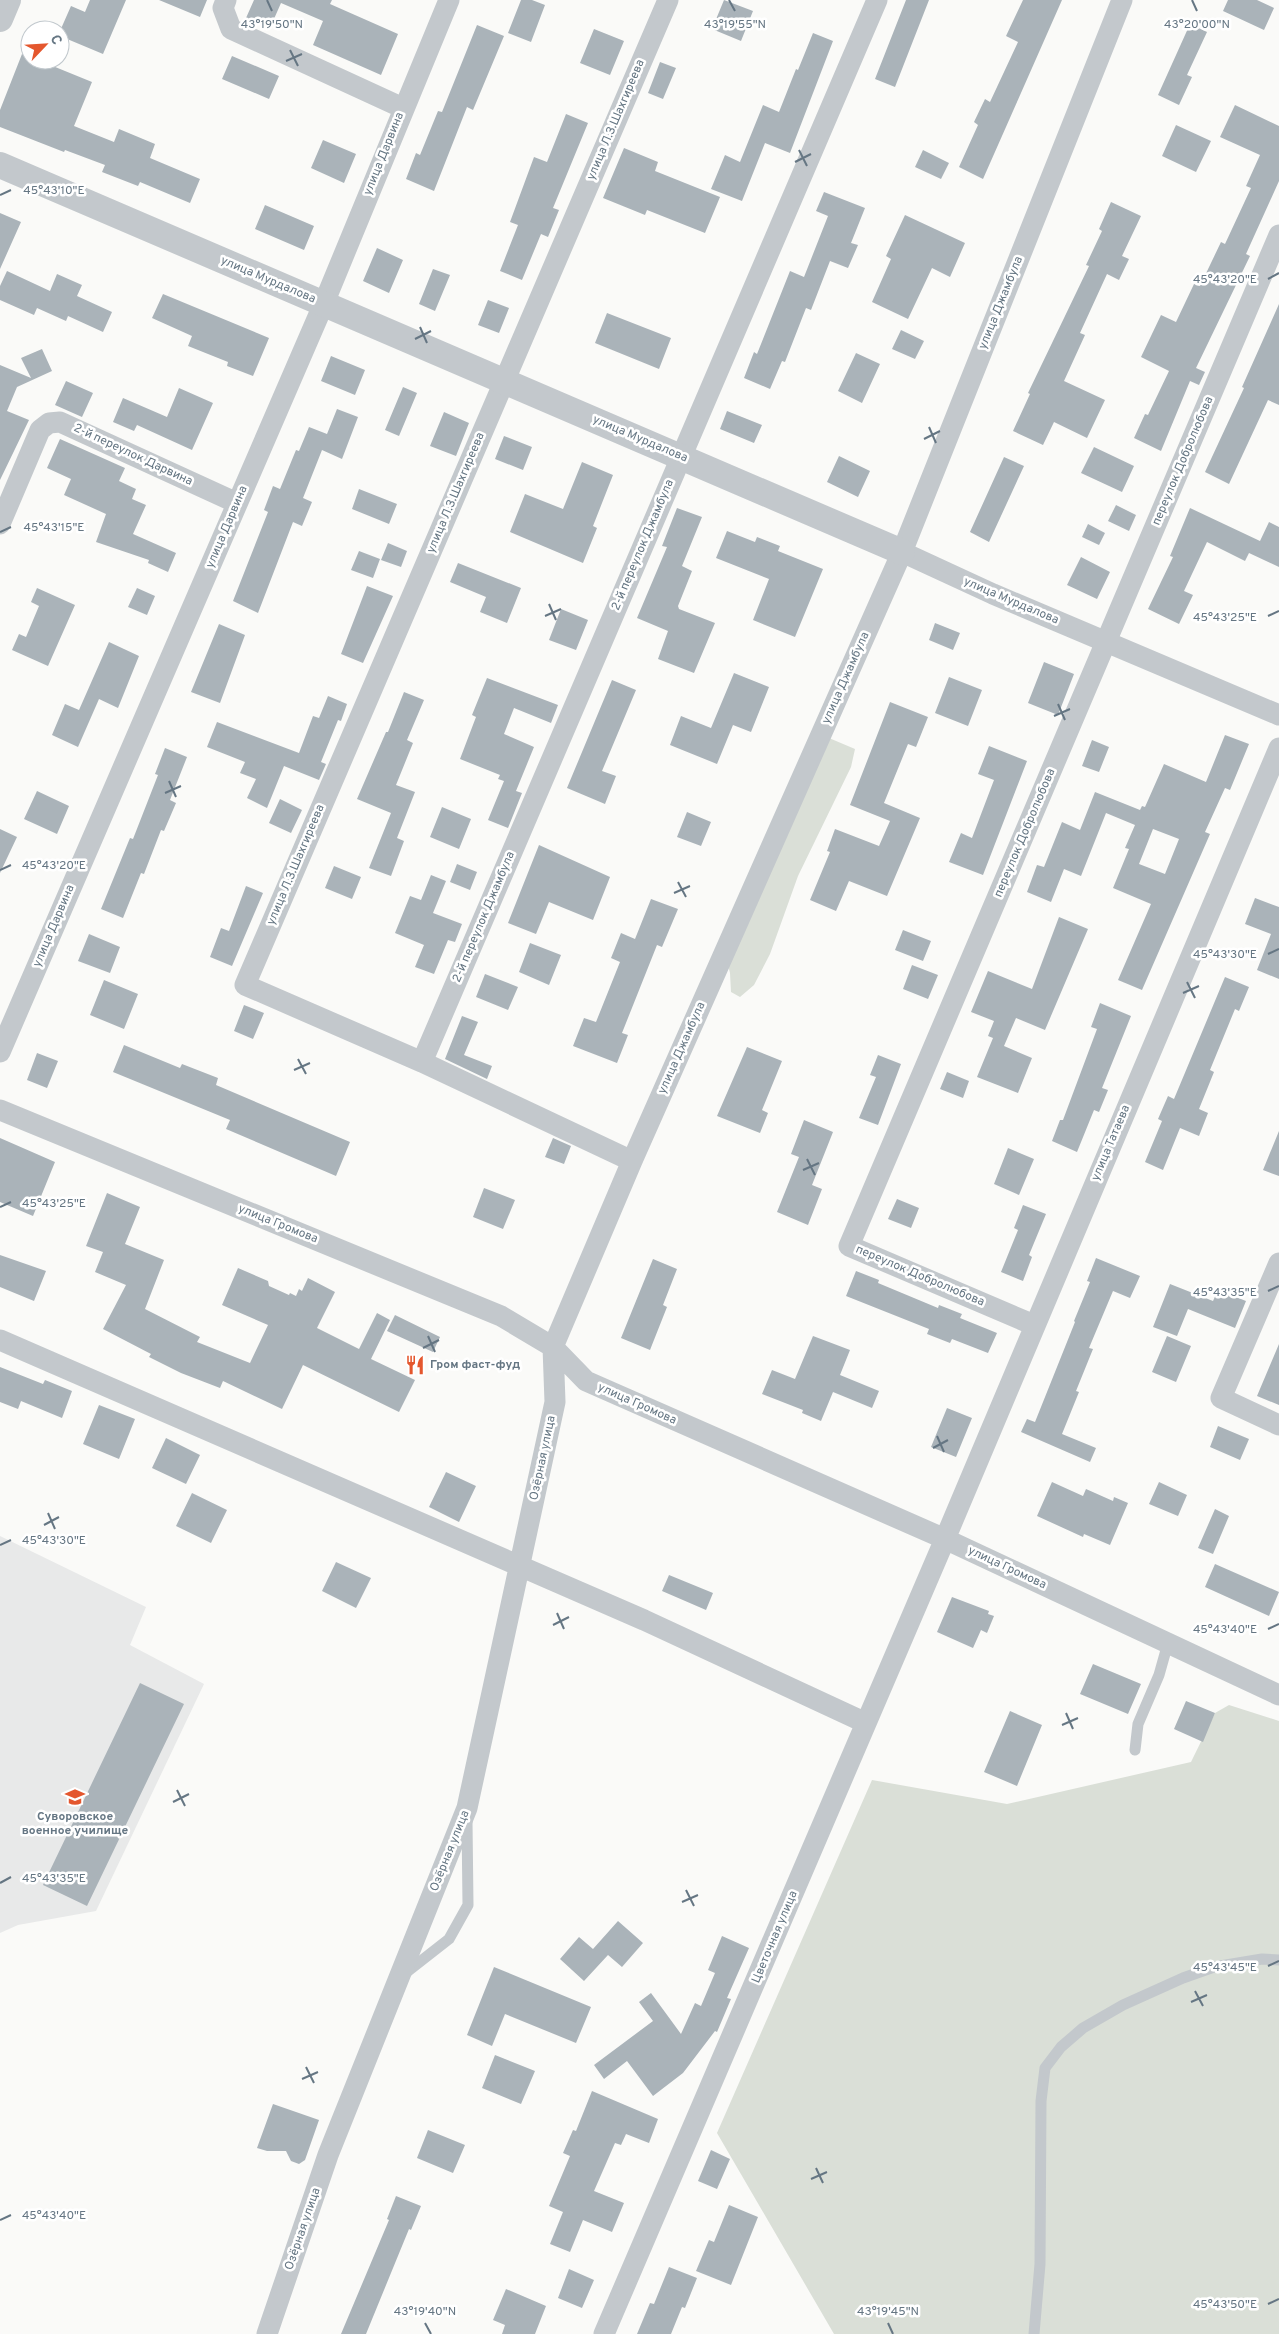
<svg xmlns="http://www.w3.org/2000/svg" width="1279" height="2334" font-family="Overpass,sans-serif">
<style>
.built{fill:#e8e9e9}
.green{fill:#dadfd7}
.building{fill:#aab3b9;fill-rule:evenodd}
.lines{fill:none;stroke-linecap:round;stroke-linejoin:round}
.service{stroke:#c3c8cc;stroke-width:11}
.minor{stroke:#c3c8cc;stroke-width:21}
.tertiary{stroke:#c3c8cc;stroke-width:26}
.ticks{fill:none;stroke:#657683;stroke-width:2}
.labels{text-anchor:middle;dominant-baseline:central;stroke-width:5;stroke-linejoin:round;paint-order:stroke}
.street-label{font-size:12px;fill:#657683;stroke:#fff}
.poi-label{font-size:12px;font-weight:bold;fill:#657683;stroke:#fff;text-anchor:start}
.ticks-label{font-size:12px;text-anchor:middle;fill:#657683;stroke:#fff;stroke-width:5;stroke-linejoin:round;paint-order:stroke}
</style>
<rect width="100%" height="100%" fill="#fafaf8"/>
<path class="built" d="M0,1536l146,71 -16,38 74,39 -108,227 -78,14 -18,8z"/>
<path class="green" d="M829,738l26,11 -4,18 -53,109 -28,78 -16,31 -14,12 -9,-5 -1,-19 -2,-8z
M1229,1705l50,16v613h-445l-117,-201 155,-353 135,24 184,-42 24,-49z"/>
<path class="building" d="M90,0h36l-23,54 -43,-18v-5l11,-25 14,6z
M159,0h48l-7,17z
M254,0h78l-2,4 68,30 -17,41 -68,-30 10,-24 -42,-18 -11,25 -24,-10z
M521,0h11l13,5 -14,37 -23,-9z
M724,0l29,11 -12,30 -29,-12z
M906,0h23l-34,87 -20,-8z
M1023,0h39l-79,179 -24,-12 19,-42 -4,-3 11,-23 5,3 28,-60 -12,-6z
M1228,0h29l17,8 -10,22 -41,-19z
M1190,24l17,8 -20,43 5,2 -13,28 -21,-10z
M477,25l27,11 -31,74 -6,-3 -33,84 -28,-12 10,-26 4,2 18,-44 4,1z
M594,29l30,12 -14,34 -30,-12z
M813,33l20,8 -43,112 -25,-10 -23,58 -31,-12 14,-34 15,7 23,-57 16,7 17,-43 2,1z
M22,54l8,3v3h8l54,22 -18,44 40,16 5,-13 36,15 -5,14 50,21 -10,24 -50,-21 -2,4 -36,-14 3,-7 -40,-15 -1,2 -64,-25v-17z
M232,56l47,20 -10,23 -47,-20z
M660,62l16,6 -13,31 -15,-6z
M1235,105l44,21v55l-33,73 4,2 -54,112 9,4 -6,13 -9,-4 -29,70 -27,-13 11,-24 3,1 21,-44 -28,-14 20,-42 15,7 18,-38 6,2 21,-44 4,2 26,-56 -5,-2 14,-31 -40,-18z
M566,114l22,9 -35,85 6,2 -11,27 -7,-3 -19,46 -22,-9 18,-46 -8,-3 24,-65 13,5z
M1176,125l35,16 -15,31 -34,-16z
M323,140l33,14 -12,29 -33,-15z
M624,148l34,14 -3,9 65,26 -15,36 -58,-23 -2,5 -42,-17z
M923,150l26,13 -8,16 -26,-12z
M824,192l41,16 -14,35 7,2 -10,23 -18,-7 -19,49 -5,-2 -21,54 -3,-1 -12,28 -26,-11 10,-26 3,2 33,-83 14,6 24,-61 -12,-5z
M1111,202l30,14 -19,40 7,3 -10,21 -12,-6 -27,59 5,2 -21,46 41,19 -18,38 -33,-16 -11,23 -30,-14 17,-37 -2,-1 61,-127 -3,-1 16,-34 -3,-2z
M265,205l49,21 -10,24 -49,-21z
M0,213l21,9 -21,47z
M905,215l60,28 -15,34 -18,-9 -24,51 -36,-17 19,-43 -5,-3z
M377,248l26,12 -14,33 -26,-12z
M433,269l17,6 -15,36 -16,-7z
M7,271l43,20 7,-17 25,11 -5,11 35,16 -9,20 -35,-16 -2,5 -29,-13 -3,7 -34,-15v-14z
M163,294l106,44 -16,38 -26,-10 1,-4 -40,-16 4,-10 -40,-18z
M488,300l21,8 -10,25 -21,-8z
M1279,304v101l-11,-5 -39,84 -24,-12 39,-84 -2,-1z
M607,313l64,25 -12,31 -64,-26z
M901,330l23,11 -9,18 -23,-10z
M42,349l10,22 -35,16 -10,24 22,9 -29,60v-115l31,13 -10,-20z
M856,353l24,11 -18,39 -24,-12z
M331,356l34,14 -10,25 -34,-14z
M66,381l27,12 -11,24 -27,-12z
M403,387l14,6 -18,43 -14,-6z
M179,388l34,15 -21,47 -55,-25 -3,6 -21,-9 10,-24 44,19z
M337,409l21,8 -16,42 -20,-9 -19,48 9,4 -10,24 -9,-4 -35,91 -25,-12 35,-89 -4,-2 9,-24 7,3 16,-39 3,1 10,-24 18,7z
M727,411l35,14 -8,18 -34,-14z
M444,412l25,11 -13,33 -26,-10z
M504,436l28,11 -9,23 -28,-11z
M60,439l65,29 -6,13 17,8 -4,10 14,6 -13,29 43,19 -8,19 -20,-9 1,-3 -53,-18 10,-28 -42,-19 7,-16 -24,-11z
M1094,447l40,19 -12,26 -41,-19z
M839,456l31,15 -12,26 -31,-15z
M1004,457l20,9 -35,76 -19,-10z
M582,462l31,13 -20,51 4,2 -14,35 -73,-31 15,-38 38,15z
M359,489l38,15 -8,20 -37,-15z
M1116,505l20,10 -7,16 -21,-10z
M677,508l25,9 -20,49 10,5 -14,35 1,3 36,14 -21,50 -36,-14 10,-28 -31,-13 30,-71 -5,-1z
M1190,508l70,33 9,-19 10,5v40l-30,-14 -4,8 -38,-19 -23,49 9,4 -14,29 -31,-15 25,-52 -3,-1z
M1088,524l17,9 -6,12 -17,-8z
M727,531l28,11 2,-5 23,9 -2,5 45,18 -28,68 -42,-17 16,-41 -53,-21z
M388,543l19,8 -6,16 -20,-7z
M359,551l21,8 -7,19 -22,-8z
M1081,557l29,15 -13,27 -30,-14z
M458,563l63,25 -14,35 -27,-11 6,-15 -36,-15z
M367,586l26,10 -30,67 -22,-9z
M37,588l38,17 -27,61 -36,-16 7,-16 7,3 13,-31 -8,-4z
M137,588l18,8 -8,19 -19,-8z
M561,609l27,11 -12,30 -27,-10z
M935,623l25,10 -7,17 -24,-10z
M219,624l26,11 -25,68 -29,-11z
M109,642l30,14 -21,52 -19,-9 -21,48 -26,-12 13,-31 14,6z
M1044,662l30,12 -16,41 -30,-12z
M734,673l35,14 -18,45 -18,-7 -16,39 -47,-19 11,-29 30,12z
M949,677l33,13 -14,36 -33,-13z
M487,678l71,27 -7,18 -37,-15 -10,26 30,13 -18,44 6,2 -14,35 -20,-8 16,-39 -6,-2 2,-4 -40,-16 16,-42 -4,-2z
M612,680l24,10 -34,81 14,5 -11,28 -38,-16z
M404,692l20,8 -17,40 6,3 -17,42 19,7 -18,46 7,3 -13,35 -22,-8 22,-55 -34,-14 29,-67h2z
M328,696l19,8 -6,17 -3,-1 -17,42 5,2 -7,16 -35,-14 -17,42 -20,-10 9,-19 -16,-6 5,-11 -38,-15 10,-25 82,31 14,-37 6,2z
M890,702l38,15 -12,30 -8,-3 -24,59 36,15 -33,78 -38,-15 -13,30 -26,-11 20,-48 -3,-1 8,-22 44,17 11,-25 -40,-16z
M1225,735l24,9 -19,46 -5,-2 -20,44 5,2 -68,156 -24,-10 33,-76 -38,-16 16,-39 -4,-1 10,-23 -29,-12 -25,63 -17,-7 -13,33 -24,-10 10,-27 7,2 18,-45 18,8 15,-38 45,18 2,-4 3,1 19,-43 42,18zM1153,829l26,10 -14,35 -26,-10z
M1092,740l17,7 -10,25 -17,-6z
M989,746l38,15 -44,114 -34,-13 12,-29 11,5 22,-58 -16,-6z
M165,748l22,9 -17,43 6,3 -12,28 -3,-1 -17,44 -3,-1 -18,45 -22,-9 29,-71 3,1 25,-64 -3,-1z
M37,791l32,15 -12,28 -33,-15z
M280,799l22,11 -11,23 -22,-10z
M442,807l29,12 -12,30 -29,-12z
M687,812l24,10 -10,24 -24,-9z
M0,829l17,8 -17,36z
M539,845l71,32 -17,43 -44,-18 -13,32 -28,-11z
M457,864l20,8 -7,18 -20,-8z
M334,866l27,11 -9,22 -27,-11z
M431,875l15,6 -13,32 29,11 -7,18 -7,-2 -14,34 -19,-7 9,-22 -29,-12 15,-37 11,4z
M246,886l17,7 -31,73 -22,-9 11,-29 8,3z
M1255,898l24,9v72l-22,-9 14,-36 -26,-10z
M651,899l27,10 -16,38 -5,-2 -35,88 6,2 -11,28 -44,-17 11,-28 12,4 24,-60 -9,-4 10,-25 14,6z
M1059,917l29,12 -43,101 -29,-12 -12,28 28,12 -14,35 -41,-16 16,-39 -5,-2 6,-15 -23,-9 17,-41 44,18z
M903,930l28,11 -8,20 -28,-11z
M89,934l31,13 -10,26 -32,-12z
M530,943l31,12 -12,30 -30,-13z
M912,965l26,10 -10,24 -25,-10z
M485,974l33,13 -10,23 -32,-13z
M1225,977l24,10 -10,24 -4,-2 -25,61 4,2 -15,37 9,4 -9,23 -19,-8 -17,42 -18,-8 17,-41 -4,-2 10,-23 6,3z
M104,980l34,14 -14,35 -34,-14z
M1100,1003l31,13 -29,72 6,2 -9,22 -5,-2 -17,42 -25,-11 8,-21h3l34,-91 -6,-2z
M244,1005l20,8 -11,26 -19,-8z
M462,1016l16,6 -14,33 28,11 -5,13 -42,-20z
M124,1045l56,23 2,-4 36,14 -2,7 134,57 -14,34 -110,-47 4,-9 -117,-48z
M747,1047l35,14 -20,49 6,3 -8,20 -43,-17z
M37,1053l21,8 -11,27 -20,-8z
M878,1055l23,9 -23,61 -19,-7 17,-41 -6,-2z
M947,1072l22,9 -6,17 -23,-9z
M804,1120l29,12 -21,53 10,4 -14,36 -31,-13 22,-55 -8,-3z
M1279,1131v45l-16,-6z
M0,1138l55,24 -22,54 -33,-14z
M553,1138l18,8 -7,18 -19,-7z
M1008,1148l26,11 -15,36 -25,-11z
M484,1188l31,12 -12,29 -30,-12z
M107,1193l33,14 -15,37 39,16 -19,49 55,28 -3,5 53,21 18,-38 -46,-20 16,-37 30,13 1,5 20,9 1,-2 6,3 3,-7 3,2 6,-13 27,14 -18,36 42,21 18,-36 13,7 -19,39 44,21 -16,32 -96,-47 -21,44 -59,-28 -3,7 -39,-15 -32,-16 2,-3 -48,-25 23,-44 -31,-13 8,-20 -17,-6z
M897,1199l22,9 -8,20 -23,-9z
M1023,1205l23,9 -17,41 3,2 -9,24 -22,-9 17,-42 -4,-2z
M0,1255l46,16 -12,30 -34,-14z
M1096,1258l44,18 -10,22 -17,-7 -24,57 4,1 -17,42 3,1 -17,42 34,14 -6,14 -69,-30 6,-13 8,3 40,-100 -1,-1 16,-39 -3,-1z
M653,1259l24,10 -14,36 4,2 -17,43 -29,-12z
M856,1271l23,9 -1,3 60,25 1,-3 23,9 -2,4 37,15 -9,20 -36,-14 -2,4 -23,-9 2,-5 -83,-33z
M1170,1284l43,17 5,-11 28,11 -11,27 -47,-19 -11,27 -24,-9z
M395,1315l45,22 -7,15 -46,-21z
M813,1336l37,14 -10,25 39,16 -7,17 -39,-16 -12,29 -19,-8 1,-3 -41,-16 10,-24 23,9z
M1167,1336l24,10 -15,36 -24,-10z
M1279,1344v61l-22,-9z
M0,1367l43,17 2,-4 27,11 -10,27 -41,-17 -3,8 -18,-7z
M99,1405l36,14 -16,40 -36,-15z
M947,1408l25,10 -16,39 -25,-10z
M1218,1426l31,13 -9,21 -30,-13z
M166,1438l34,17 -14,29 -34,-16z
M446,1472l30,14 -17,36 -30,-15z
M1052,1482l31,14 3,-7 27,12 1,-4 14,6 -18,42 -26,-11 -1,3 -46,-21z
M1159,1482l28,13 -9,21 -29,-12z
M192,1493l35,17 -16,33 -35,-17z
M1215,1509l14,7 -16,38 -15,-6z
M336,1562l35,16 -15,30 -34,-17z
M1215,1564l64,28 -10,24 -64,-29z
M669,1575l44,18 -7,17 -44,-19z
M952,1597l37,14 -1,3 6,2 -7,17 -6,-3 -8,18 -36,-16z
M1093,1664l48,20 -13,30 -48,-20z
M140,1683l44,21 -97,202 -44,-21z
M1186,1701l29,12 -12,29 -29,-13z
M1010,1711l32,14 -25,61 -33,-14z
M618,1921l25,22 -21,24 -14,-12 -24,26 -24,-22 19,-22 14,12z
M722,1936l27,12 -22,50 4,1 -14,33 -2,-1 -32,42 -30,23 -26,-35 -23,18 -10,-14 59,-44 -14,-19 12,-9 30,41 14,-31 6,3 14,-33 -7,-3z
M494,1967l97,40 -15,36 -71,-29 -13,32 -25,-11z
M495,2055l40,16 -14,33 -39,-16z
M592,2091l66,28 -9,24 -23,-9 -5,11 -6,-2 -21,48 30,12 -12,29 -29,-12 -13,32 -20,-8 13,-32 -14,-6 21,-50 -7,-3 10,-23 3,1z
M273,2104l46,16 -14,40 -6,4 -8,-3 -5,-10h-19l-10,-3z
M428,2130l37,15 -12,28 -36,-15z
M711,2150l19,9 -13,30 -19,-8z
M396,2196l25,10 -10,24 -2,-1 -43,105h-25l48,-114 -2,-1z
M729,2205l29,12 -27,68 -35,-14 13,-31 5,2z
M669,2267l28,11 -12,30 -3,-1 -11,27h-34l13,-31 4,1z
M569,2269l25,11 -12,28 -24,-10z
M506,2289l40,17 -11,28h-33l3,-9 -12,-5z"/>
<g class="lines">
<path class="service" d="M1135,1750l3,-26 21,-49 9,-32
M403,1975l46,-36 19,-34 -1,-84
M1034,2334l6,-70 1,-163 4,-33 16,-21 22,-19 40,-23 60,-27 31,-11 48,-8 17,1"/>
<path class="minor" d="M226,0l-3,8 8,21 172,79
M0,524l40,-94 9,-7 11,-1 177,81
M902,552l91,42 286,121
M0,1052l324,-749 125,-303
M422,1062l455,-1062
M0,1110l501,206 52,31 33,34 359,158 334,156
M632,1161l-210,-99 -177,-77 423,-985
M1279,1263l-58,135 58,27
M1034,1325l-185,-79 430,-1011
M0,1340l644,280 222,103
M267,2334l61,-179 139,-347 88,-406 -2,-55 79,-186 270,-609 220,-552
M604,2334l341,-795 334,-791"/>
<path class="tertiary" d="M0,19l8,-19
M0,165l902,387"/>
</g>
<path class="ticks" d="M267,0l5,11M729,0l6,11M1192,0l5,11M290,50l8,16M286,61l16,-7M799,150l8,16M795,162l16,-8M0,195l11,-5M1268,279l11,-6M420,327l7,16M415,339l16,-8M929,427l7,16M924,439l16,-8M0,532l11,-5M549,604l7,16M545,616l16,-7M1268,616l11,-5M1058,704l7,16M1054,716l16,-7M169,781l7,16M165,793l16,-7M0,870l11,-5M678,882l8,15M674,893l16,-7M1268,954l11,-5M1187,982l8,16M1183,993l16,-7M298,1059l8,15M294,1070l16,-7M807,1159l8,16M803,1170l16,-7M0,1207l11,-5M1268,1291l11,-5M428,1336l7,16M423,1348l16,-8M937,1436l7,16M933,1448l15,-8M48,1513l7,16M44,1525l15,-8M0,1545l11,-5M557,1613l7,16M553,1625l16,-8M1268,1629l11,-5M1066,1713l7,16M1062,1725l16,-7M177,1790l8,16M173,1802l16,-8M0,1883l11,-6M686,1890l8,16M682,1902l16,-7M1268,1966l11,-5M1195,1991l8,15M1191,2002l16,-7M306,2067l8,16M302,2079l16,-7M816,2168l7,15M811,2179l16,-7M0,2220l11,-5M1268,2304l11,-5M425,2323l6,11M888,2323l5,11"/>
<defs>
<symbol id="restaurant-bare" viewBox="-9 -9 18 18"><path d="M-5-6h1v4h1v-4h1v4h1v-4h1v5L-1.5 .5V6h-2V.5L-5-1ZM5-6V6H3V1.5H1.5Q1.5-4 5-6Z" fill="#e4572e" stroke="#fff" stroke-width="2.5" paint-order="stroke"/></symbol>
<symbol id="university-bare" viewBox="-9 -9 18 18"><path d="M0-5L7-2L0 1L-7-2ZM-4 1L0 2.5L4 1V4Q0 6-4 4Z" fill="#e4572e" stroke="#fff" stroke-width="2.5" paint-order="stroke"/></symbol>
</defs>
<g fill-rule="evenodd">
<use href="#restaurant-bare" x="401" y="1351" width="28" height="28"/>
<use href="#university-bare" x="61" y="1783" width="28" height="28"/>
</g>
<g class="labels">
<g class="street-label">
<text transform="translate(616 120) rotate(-67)">улица Л.З.Шахгиреева</text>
<text transform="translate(384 154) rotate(-68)">улица Дарвина</text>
<text transform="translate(268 280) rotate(23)">улица Мурдалова</text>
<text transform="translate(1001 303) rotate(-68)">улица Джамбула</text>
<text transform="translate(640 439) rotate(23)">улица Мурдалова</text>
<text transform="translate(133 455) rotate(25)">2-й переулок Дарвина</text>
<text transform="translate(1183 461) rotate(-67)">переулок Добролюбова</text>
<text transform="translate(456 493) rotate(-67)">улица Л.З.Шахгиреева</text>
<text transform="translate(227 527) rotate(-67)">улица Дарвина</text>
<text transform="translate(643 545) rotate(-67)">2-й переулок Джамбула</text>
<text transform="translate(1011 601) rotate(23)">улица Мурдалова</text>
<text transform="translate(846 678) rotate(-66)">улица Джамбула</text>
<text transform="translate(1025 833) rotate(-67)">переулок Добролюбова</text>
<text transform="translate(296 865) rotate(-67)">улица Л.З.Шахгиреева</text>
<text transform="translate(484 917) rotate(-67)">2-й переулок Джамбула</text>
<text transform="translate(54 926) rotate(-67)">улица Дарвина</text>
<text transform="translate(682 1048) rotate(-66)">улица Джамбула</text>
<text transform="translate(1111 1143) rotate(-67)">улица Татаева</text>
<text transform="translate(278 1224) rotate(22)">улица Громова</text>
<text transform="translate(920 1276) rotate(23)">переулок Добролюбова</text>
<text transform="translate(637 1404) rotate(24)">улица Громова</text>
<text transform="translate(543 1458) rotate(-78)">Озёрная улица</text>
<text transform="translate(1007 1568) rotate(25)">улица Громова</text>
<text transform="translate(450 1851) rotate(-68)">Озёрная улица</text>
<text transform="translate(775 1937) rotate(-67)">Цветочная улица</text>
<text transform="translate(303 2229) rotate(-71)">Озёрная улица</text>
</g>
<g class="poi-label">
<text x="430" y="1365">Гром фаст-фуд</text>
<text x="75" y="1817" text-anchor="middle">Суворовское<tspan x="75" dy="14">военное училище</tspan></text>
</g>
</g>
<g class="ticks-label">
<text x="272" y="28">43°19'50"N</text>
<text x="735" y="28">43°19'55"N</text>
<text x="1197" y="28">43°20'00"N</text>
<text x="54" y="194">45°43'10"E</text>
<text x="1225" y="283">45°43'20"E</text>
<text x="54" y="531">45°43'15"E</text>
<text x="1225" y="621">45°43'25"E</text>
<text x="54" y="869">45°43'20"E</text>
<text x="1225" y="958">45°43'30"E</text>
<text x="54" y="1207">45°43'25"E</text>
<text x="1225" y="1296">45°43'35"E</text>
<text x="54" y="1544">45°43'30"E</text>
<text x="1225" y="1633">45°43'40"E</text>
<text x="54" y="1882">45°43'35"E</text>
<text x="1225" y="1971">45°43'45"E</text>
<text x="54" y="2219">45°43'40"E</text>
<text x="1225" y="2308">45°43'50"E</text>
<text x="425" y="2315">43°19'40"N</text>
<text x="888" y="2315">43°19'45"N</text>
</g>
<g transform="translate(45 45) rotate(65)"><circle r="24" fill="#ffffff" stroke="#c1c8cd"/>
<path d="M0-4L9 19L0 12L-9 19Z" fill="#e4572e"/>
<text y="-8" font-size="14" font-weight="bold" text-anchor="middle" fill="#657683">С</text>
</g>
</svg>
